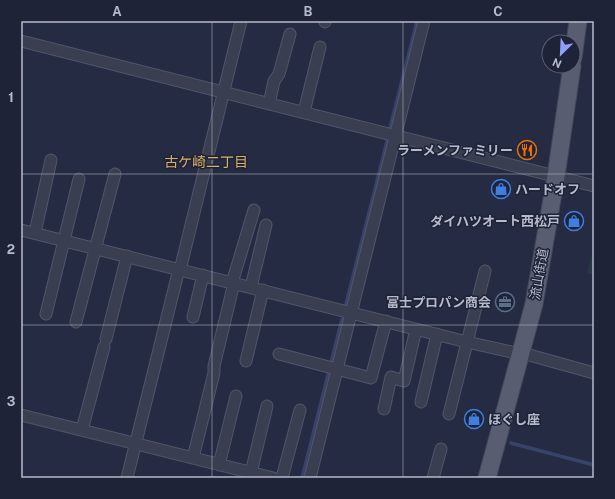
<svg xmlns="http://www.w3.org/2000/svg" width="615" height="499" font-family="'Public Sans','Noto Sans JP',sans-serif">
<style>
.green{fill:#273a43}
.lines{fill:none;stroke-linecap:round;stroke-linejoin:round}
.stream{stroke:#384369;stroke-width:3.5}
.street-casing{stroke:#515668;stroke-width:13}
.primary-casing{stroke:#43475a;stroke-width:19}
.street{stroke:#393e51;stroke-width:11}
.primary{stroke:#585d71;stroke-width:17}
.grid{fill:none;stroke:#b6bacb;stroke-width:1;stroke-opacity:0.55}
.labels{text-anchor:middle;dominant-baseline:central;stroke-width:3;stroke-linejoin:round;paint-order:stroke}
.poi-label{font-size:13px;font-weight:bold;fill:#b6bacb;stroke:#1e2337;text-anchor:end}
.street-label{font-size:13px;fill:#b6bacb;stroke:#1e2337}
.neighbourhood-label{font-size:14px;fill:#d9af64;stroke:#1e2337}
.neatline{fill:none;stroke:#b6bacb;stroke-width:1.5}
.grid-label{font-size:13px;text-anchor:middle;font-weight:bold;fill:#b6bacb}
</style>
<rect width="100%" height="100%" fill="#252b42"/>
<path class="green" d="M594,247v28l-7,-2z"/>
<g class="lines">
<path class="stream" d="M390,128l27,-107
M346,304l41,-163
M511,443l83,22
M302,478l40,-159"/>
<defs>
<path id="street" d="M325,22v-1
M21,41l573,145
M269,104l5,-23 5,-7 11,-40
M304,112l16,-65
M21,230l446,112 54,12
M35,233l16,-73
M180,270l61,-249
M232,283l22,-73
M251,287l15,-62
M46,314l33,-135
M193,317l10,-42
M76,322l39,-148
M106,339l21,-83
M522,353l72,20
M279,354l92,24 15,-57
M246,361l17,-71
M421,402l16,-68
M384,409l7,-32 13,4 12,-52
M449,414l36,-143
M21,415l252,63
M82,430l22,-83
M193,458l21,-85v-7l20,-83
M219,465l17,-69
M251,473l16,-67
M127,478l52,-209
M282,478l18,-68
M310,478l114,-457
M433,478l8,-29"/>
<path id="primary" d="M573,58l5,-37
M487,478l47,-174 22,-128 16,-110"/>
</defs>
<use href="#street" class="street-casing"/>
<use href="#primary" class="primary-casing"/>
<use href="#street" class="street"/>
<use href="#primary" class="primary"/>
</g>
<path class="grid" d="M212,21v457M403,21v457M21,174h573M21,325h573"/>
<defs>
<symbol id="restaurant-ring" viewBox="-11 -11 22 22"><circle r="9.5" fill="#1e2337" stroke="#e8710a" stroke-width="1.5"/><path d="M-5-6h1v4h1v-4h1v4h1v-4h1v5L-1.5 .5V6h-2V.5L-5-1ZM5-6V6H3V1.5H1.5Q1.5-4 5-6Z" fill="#e8710a"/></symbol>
<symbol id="shop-ring" viewBox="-11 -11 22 22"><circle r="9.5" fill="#1e2337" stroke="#3f7fe0" stroke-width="1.5"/><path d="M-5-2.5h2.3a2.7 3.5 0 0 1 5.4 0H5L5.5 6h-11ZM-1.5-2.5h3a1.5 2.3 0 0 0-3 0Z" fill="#3f7fe0"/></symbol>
<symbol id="office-ring" viewBox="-11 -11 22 22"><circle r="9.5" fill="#1e2337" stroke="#5c6f8a" stroke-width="1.5"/><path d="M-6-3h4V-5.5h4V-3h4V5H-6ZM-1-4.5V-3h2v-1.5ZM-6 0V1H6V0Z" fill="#5c6f8a"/></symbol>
</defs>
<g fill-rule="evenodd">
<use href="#restaurant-ring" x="516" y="139" width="22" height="22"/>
<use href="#shop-ring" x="490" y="178" width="22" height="22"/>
<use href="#shop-ring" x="563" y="210" width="22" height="22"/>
<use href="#office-ring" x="494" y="291" width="22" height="22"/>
<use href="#shop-ring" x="463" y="408" width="22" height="22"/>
</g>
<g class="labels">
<g class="poi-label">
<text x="513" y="150">ラーメンファミリー</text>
<text x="515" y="189" text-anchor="start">ハードオフ</text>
<text x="560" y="221">ダイハツオート西松戸</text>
<text x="491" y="302">富士プロパン商会</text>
<text x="488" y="419" text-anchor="start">ほぐし座</text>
</g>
<g class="street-label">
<text transform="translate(539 274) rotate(-80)">流山街道</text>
</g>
<g class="neighbourhood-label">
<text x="206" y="162">古ケ崎二丁目</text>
</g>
</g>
<rect width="615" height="499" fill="none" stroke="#1e2337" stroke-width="44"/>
<g transform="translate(561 54) rotate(204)"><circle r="19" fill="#1e2337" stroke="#5b5f72"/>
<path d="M0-3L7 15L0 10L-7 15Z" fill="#8c9ffb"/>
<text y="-6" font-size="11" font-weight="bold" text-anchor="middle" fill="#b6bacb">N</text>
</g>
<rect x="22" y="22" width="571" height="455" class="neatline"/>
<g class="grid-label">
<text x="117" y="16">A</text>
<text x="308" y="16">B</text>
<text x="498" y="16">C</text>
<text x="11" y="102">1</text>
<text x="11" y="254">2</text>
<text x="11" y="406">3</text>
</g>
</svg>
